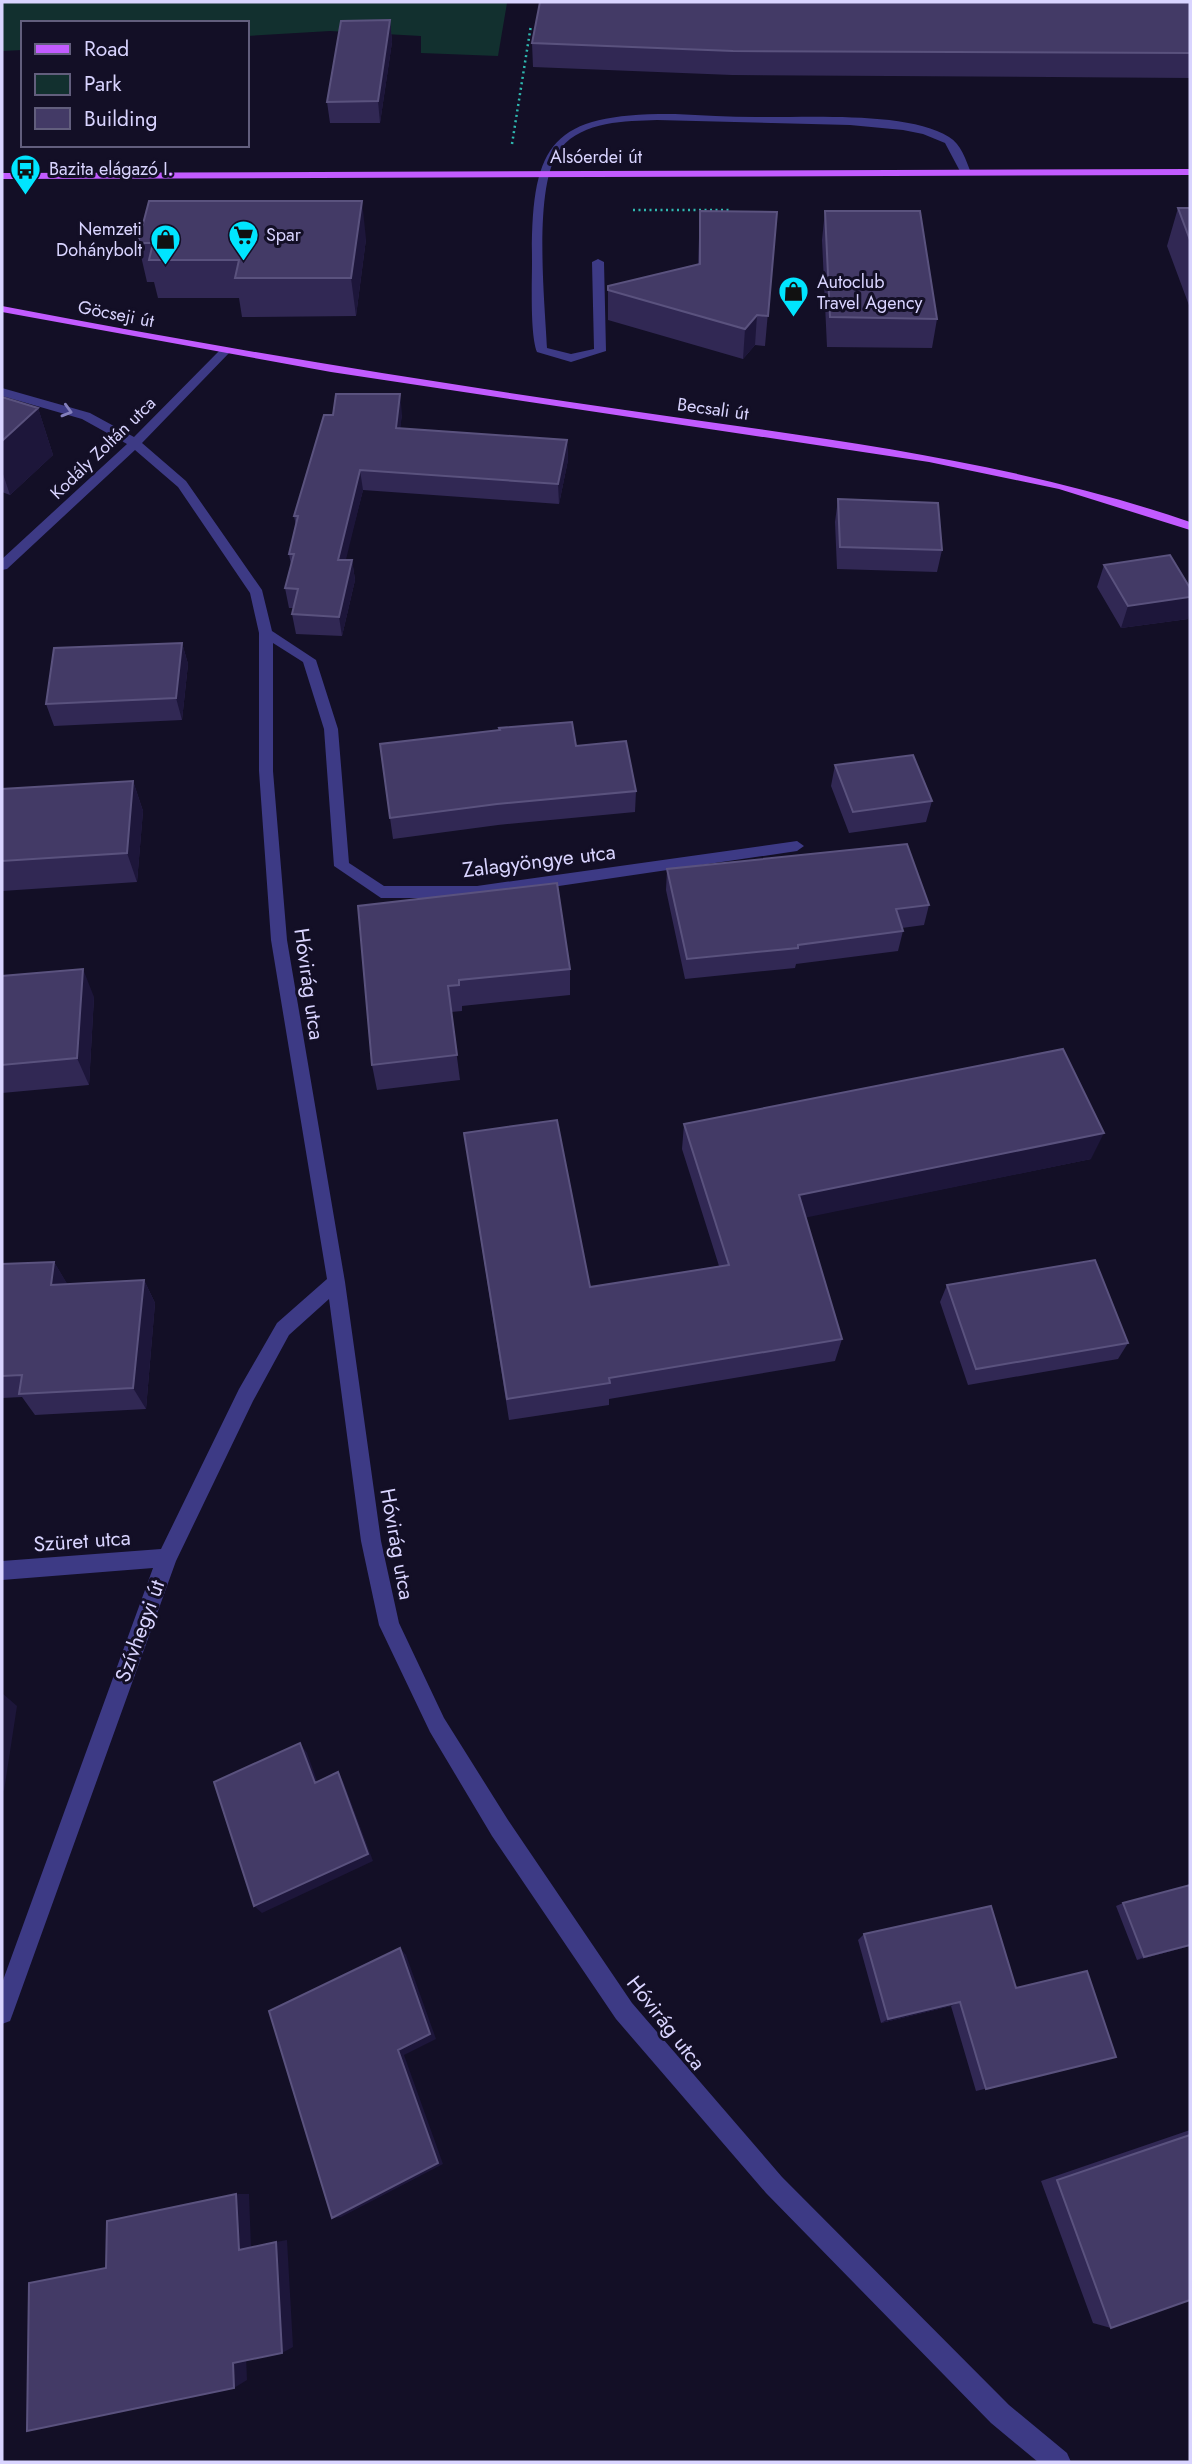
<svg xmlns="http://www.w3.org/2000/svg" width="1192" height="2464" font-family="Jost,sans-serif">
<style>
.green{fill:#12302f}
.lines{fill:none;stroke-linecap:round;stroke-linejoin:round}
.path{stroke:#2fb8b0;stroke-width:2.5;stroke-dasharray:2 3.5;stroke-linecap:butt}
.minor{fill:#3d3a85;fill-rule:evenodd}
.major{fill:#c25bff;fill-rule:evenodd}
.wall{fill:#312854}
.shaded-wall{fill:#1d163a}
.building{fill:#433a66;stroke:#5a527e;stroke-width:2}
.oneway{stroke:#837fbc}
.labels{text-anchor:middle;dominant-baseline:central;stroke-width:6;stroke-linejoin:round;paint-order:stroke}
.far-street-label{font-size:18px;fill:#d9d4ff;stroke:#130f26}
.far-poi-label{font-size:18px;fill:#d9d4ff;stroke:#130f26;text-anchor:start}
.street-label{font-size:21px;fill:#d9d4ff;stroke:#130f26}
</style>
<rect width="100%" height="100%" fill="#130f26"/>
<path class="green" d="M2,2h457l48,1 -9,53 -77,-3v-17l-91,-5 -83,5v-13h-224v27l-21,1z"/>
<g class="lines">
<path class="path" d="M512,144l19,-119
M633,210h96"/>
<path class="minor" d="M675,114c27,1 54,3 81,3 49,1 152,-6 193,20 12,7 17,23 22,36l-9,2 -17,-32 -22,-9 -20,-4 -53,-5 -193,-5c-31,1 -74,1 -96,28 -29,35 -16,154 -14,200l24,6 23,-5 -2,-87 6,-3 6,3 2,89 -35,11 -34,-10c-7,-18 -5,-68 -5,-90 -1,-120 19,-149 143,-148z
M220,350l10,2 -88,91 44,38 76,109 10,41 44,29 22,69 11,134 35,23h93l320,-45 7,5 -7,5 -320,47h-96l-47,-32 -10,-137 -21,-67 -30,-19v128l14,169 58,342 36,259 18,82 45,95 64,102 124,183 150,174 227,228 58,48 4,9h-33l-47,-39 -225,-230 -150,-174 -124,-183 -62,-104 -51,-107 -18,-84 -32,-242 -40,36 -36,66 -77,160 -163,452 -3,8 -8,3v-41l151,-415 -151,12v-19l159,-12 78,-160 38,-66 50,-44 -56,-339 -12,-169v-138l-9,-40 -72,-106 -43,-37 -128,119 -5,1v-11l125,-115 -45,-25 -80,-23v-8l88,25 44,24z"/>
<path class="major" d="M1190,169v6l-1188,4v-6z
M2,306c207,40 415,74 623,104 191,28 382,49 565,112v8l-131,-41 -130,-27 -598,-90 -329,-60z"/>
</g>
<path class="wall" d="M1190,2v76l-458,-3 -199,-8 -1,-24z
M390,20l2,22 -12,81h-50l-3,-21z
M1178,208h12v100l-23,-62z
M700,211l77,1 -12,134 -10,-1 -12,14 -135,-39v-34l90,-22z
M825,211l112,108 -5,29 -105,-1 -5,-107z
M366,239l-10,77 -114,1 -3,-19h-81l-4,-16h-7l-9,-39z
M2,397l36,11 15,47 -43,40 -8,-3z
M402,414l-2,14 167,12 1,20 -9,44 -196,-14 -18,70h7l3,20 -13,56 -46,-2 -4,-20 2,-6h-5l-4,-20 6,-23 -2,-11 7,-28 -2,-10z
M838,499l104,51 -5,22 -100,-3 -2,-47z
M1104,565l84,54 -67,9 -24,-41z
M182,643l6,21 -6,56 -128,6 -8,-22z
M576,746l60,45 -1,21 -137,13 -105,14 -3,-21z
M835,765l97,36 -6,21 -77,11 -18,-47z
M133,781l10,30 -6,71 -135,9v-102z
M667,869l262,36 -5,20 -22,3 1,3 -5,20 -102,13 -1,4 -110,11 -19,-89z
M358,906l212,63v26l-108,11v5l-11,1 9,68 -83,10 -5,-25z
M2,976l92,21 -5,88 -87,8z
M684,1124l407,35 -286,58 37,122 -7,22 -226,38v6l-100,15 -45,-287 126,154 129,-21 -37,-117z
M54,1262l13,22 77,-4 11,23 -9,106 -111,6 -13,-18 -20,1v-134z
M947,1285l181,58 -10,16 -150,26 -28,-83z
M1190,1885v61l-53,14 -21,-54 7,-3z
M864,1934l152,54 100,69 -140,34 -25,-85 -70,17 -23,-83z
M1190,2130v170l-79,28 -18,-5 -52,-142z"/>
<path class="shaded-wall" d="M390,20l2,22 -12,81 -2,-22z
M362,201l4,38 -10,77 -5,-38z
M757,315l-2,30 -12,14 2,-30z
M400,394l2,20 -4,34 -2,-20z
M38,408l15,47 -43,40 -8,-24v-30z
M567,440l1,20 -9,44 -1,-20z
M360,470l3,20 -22,90 -3,-20z
M352,560l3,20 -13,56 -3,-19z
M1190,597v15l-2,7 -67,9 7,-22z
M182,643l6,21 -6,56 -6,-22z
M133,781l10,30 -6,71 -10,-29z
M83,969l11,28 -5,88 -12,-27z
M1104,1133l-13,26 -297,61 5,-25z
M54,1262l14,23h-17z
M144,1280l11,23 -9,106 -13,-21z
M2,1693l15,13 -13,85 -2,-2z
M300,1743l7,10 14,39 -6,-9z
M338,1772l5,9 30,80 -111,52 -8,-7z
M1190,1945v1l-53,14 7,-3z
M400,1948l6,7 30,84 -32,16 39,109 -102,53 -9,1 66,-168z
M960,2002l-9,4 -70,17 7,-4z
M236,2194h13l2,54 -12,2z
M287,2240l6,107 -11,6 -6,-111z
M246,2356l1,24 -13,8 -1,-25z"/>
<path class="building" d="M540,2h650v51l-457,-2 -201,-8z
M390,20l-12,81 -51,1 14,-81z
M149,201h213l-11,77h-116l4,-18h-90l4,-17h-15z
M1178,208h12v32z
M700,211l77,1 -9,104 -11,-1 -12,14 -137,-39v-4l92,-22z
M825,211h95l17,108 -107,-2z
M336,394h64l-4,34 171,12 -9,44 -198,-14 -22,90h14l-13,57 -47,-3 6,-25 -13,-1 9,-34h-5l9,-38h-4l30,-101h9z
M2,397l36,11 -36,33z
M838,499l100,4 4,47 -102,-3z
M1170,555l20,33v9l-62,9 -24,-41z
M182,643l-6,55 -130,6 8,-56z
M572,722l4,24 50,-5 10,50 -139,13 -107,14 -10,-74 120,-14 -1,-2z
M913,755l19,46 -79,11 -18,-47z
M133,781l-6,72 -125,8v-72z
M907,844l22,61 -33,4 7,22 -105,14v3l-111,11 -20,-90z
M557,883l13,86 -111,11v5l-11,1 9,69 -85,10 -14,-159z
M83,969l-6,89 -75,7v-89z
M1063,1049l41,84 -305,62 43,144 -233,39 1,5 -103,16 -43,-266 93,-13 33,167 139,-22 -45,-141z
M1095,1260l33,83 -152,26 -29,-84z
M54,1262l-3,23 93,-5 -11,108 -114,6 3,-19 -20,1v-112z
M300,1743l15,40 23,-11 30,82 -114,52 -40,-124z
M1190,1885v60l-46,12 -21,-54z
M991,1906l25,82 71,-17 29,86 -130,32 -26,-87 -72,17 -24,-85z
M400,1948l30,86 -32,16 40,113 -106,55 -63,-207z
M1190,2135v165l-79,28 -54,-148z
M236,2194l3,56 37,-8 6,111 -49,10 1,25 -207,43 2,-148 77,-15 1,-47z"/>
<defs><path id="oneway-chevron" d="M-2-3.5L2.5 0L-2 3.5" fill="none" stroke-width="1.6" stroke-linecap="round" stroke-linejoin="round" transform="scale(1.75)"/></defs>
<use class="oneway" href="#oneway-chevron" transform="translate(67 411) rotate(16)"/>
<defs>
<symbol id="bus-pin" viewBox="-11 -11 22 30"><path d="M0 17L-7.5 6A9.5 9.5 0 1 1 7.5 6Z" fill="#00e5ff" stroke="#130f26"/><path d="M-5-6H5V4H4V6H2V4H-2V6H-4V4H-5ZM-3.5-4V0h7V-4ZM-3.5 1.2v1.5H-2V1.2ZM2 1.2v1.5H3.5V1.2Z" fill="#111"/></symbol>
<symbol id="supermarket-pin" viewBox="-11 -11 22 30"><path d="M0 17L-7.5 6A9.5 9.5 0 1 1 7.5 6Z" fill="#00e5ff" stroke="#130f26"/><path d="M-6-5.5h2.5l.6 2H6L4.5 2H-2.5L-4.4-4H-6ZM-1.5 3.2a1.3 1.3 0 1 0 .1 0ZM3 3.2a1.3 1.3 0 1 0 .1 0Z" fill="#111"/></symbol>
<symbol id="shop-pin" viewBox="-11 -11 22 30"><path d="M0 17L-7.5 6A9.5 9.5 0 1 1 7.5 6Z" fill="#00e5ff" stroke="#130f26"/><path d="M-5-2.5h2.3a2.7 3.5 0 0 1 5.4 0H5L5.5 6h-11ZM-1.5-2.5h3a1.5 2.3 0 0 0-3 0Z" fill="#111"/></symbol>
</defs>
<g fill-rule="evenodd">
<use href="#bus-pin" x="8" y="152" width="35" height="47"/>
<use href="#supermarket-pin" x="226" y="218" width="35" height="47"/>
<use href="#shop-pin" x="148" y="222" width="35" height="47"/>
<use href="#shop-pin" x="776" y="274" width="35" height="47"/>
</g>
<g class="labels">
<g class="far-street-label">
<text x="596" y="157">Alsóerdei út</text>
<text transform="translate(116 314) rotate(11)">Göcseji út</text>
<text transform="translate(713 409) rotate(8)">Becsali út</text>
<text transform="translate(103 448) rotate(-44)">Kodály Zoltán utca</text>
</g>
<g class="far-poi-label">
<text x="49" y="169">Bazita elágazó I.</text>
<text x="142" y="229" text-anchor="end">Nemzeti<tspan x="142" dy="21">Dohánybolt</tspan></text>
<text x="266" y="235">Spar</text>
<text x="817" y="282">Autoclub<tspan x="817" dy="21">Travel Agency</tspan></text>
</g>
<g class="street-label">
<text transform="translate(539 861) rotate(-7)">Zalagyöngye utca</text>
<text transform="translate(309 984) rotate(82)">Hóvirág utca</text>
<text transform="translate(82 1541) rotate(-4)">Szüret utca</text>
<text transform="translate(397 1544) rotate(80)">Hóvirág utca</text>
<text transform="translate(140 1631) rotate(-70)">Szívhegyi út</text>
<text transform="translate(666 2023) rotate(52)">Hóvirág utca</text>
</g>
</g>
<rect width="1192" height="2464" fill="none" stroke="#d9d4ff" stroke-width="7"/>
<rect x="21" y="21" width="228" height="126" fill="#130f26" stroke="#625e7d" stroke-width="2"/>
<rect x="35" y="44" width="35" height="10" fill="#c25bff" stroke="#625e7d" stroke-width="2"/>
<text x="84" y="56" font-size="21" fill="#d9d4ff">Road</text>
<rect x="35" y="74" width="35" height="21" fill="#12302f" stroke="#625e7d" stroke-width="2"/>
<text x="84" y="91" font-size="21" fill="#d9d4ff">Park</text>
<rect x="35" y="108" width="35" height="21" fill="#433a66" stroke="#625e7d" stroke-width="2"/>
<text x="84" y="126" font-size="21" fill="#d9d4ff">Building</text>
</svg>
